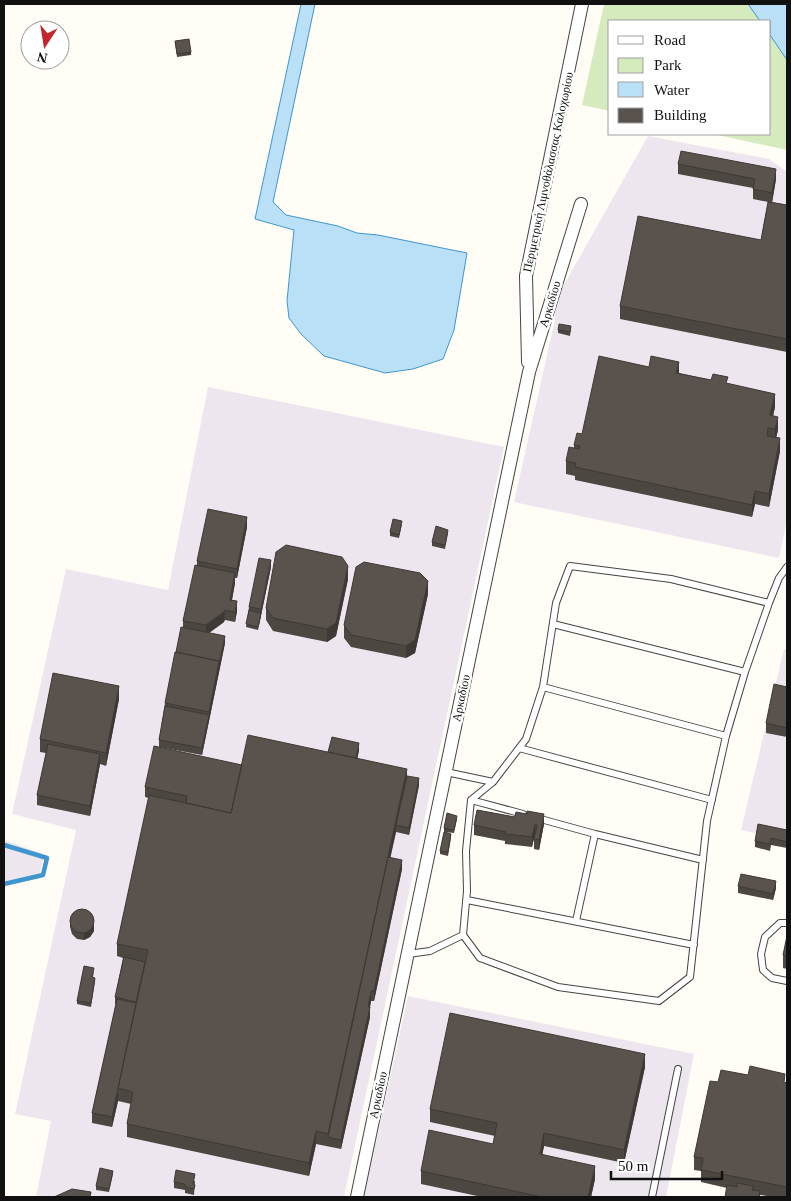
<svg xmlns="http://www.w3.org/2000/svg" width="791" height="1201" font-family="'Times New Roman',serif">
<style>
.industrial{fill:#eee6ef}
.green{fill:#d5ebbd}
.water{fill:#b9e0f7;stroke:#3f96cf}
.lines{fill:none;stroke-linecap:round;stroke-linejoin:round}
.stream{stroke:#3f96cf;stroke-width:4.5}
.lane-casing{stroke:#444;stroke-width:8}
.street-casing{stroke:#444;stroke-width:14}
.lane{stroke:#fff;stroke-width:6}
.street{stroke:#fff;stroke-width:12}
.wall{fill:#4d4742}
.shaded-wall{fill:#3f3936}
.building{fill:#5a524d;stroke:#3f3936}
.labels{text-anchor:middle;dominant-baseline:central;stroke-width:5;stroke-linejoin:round;paint-order:stroke}
.street-label{font-size:12px;fill:#111;stroke:#fff}
</style>
<rect width="100%" height="100%" fill="#fffdf5"/>
<path class="industrial" d="M648,136l121,23 18,13v348l-8,38 -265,-56 40,-178 2,-25z
M208,387l296,60 -160,750h-308l15,-76 -36,-7 61,-284 -64,-16 54,-245 102,21z
M784,649l3,1v190l-46,-10z
M4,840l40,14 -5,24 -35,6z
M408,996l286,58 -28,143h-302z"/>
<path class="green" d="M604,4h183v146l-74,-16h57v-113h-160v90l-28,-6z"/>
<path class="water" d="M301,4h14l-42,198 13,13 52,11 19,7 21,2 89,18 -13,77 -11,29 -30,10 -28,4 -61,-17 -23,-22 -12,-16 -2,-17 7,-71 -39,-11z
M748,4h39v56l-17,-25v-14h-10z"/>
<g class="lines">
<path class="stream" d="M4,845l43,13 -4,17 -39,9"/>
<defs>
<path id="lane" d="M769,603l-98,-24 -101,-13 -14,37 -13,84 -17,52 -33,43 -22,18 -5,51 1,40 -4,44 17,23 78,29 101,14 31,-24 17,-156 19,-85 19,-64 24,-69 10,-25 8,-11
M553,624l192,48
M543,687l183,49
M519,748l193,52
M446,772l47,10
M471,800l52,14
M537,818l58,16 108,26
M467,900l227,45
M576,921l19,-87
M787,923h-7l-15,14 -4,17 2,16 9,8 15,3
M408,954l22,-3 33,-16
M652,1197l26,-128"/>
<path id="street" d="M528,362l-2,-86 56,-272
M357,1197l172,-825 52,-168"/>
</defs>
<use href="#lane" class="lane-casing"/>
<use href="#street" class="street-casing"/>
<use href="#lane" class="lane"/>
<use href="#street" class="street"/>
</g>
<path class="wall" d="M175,41l16,11v3l-14,2z
M678,164l98,15 -4,23 15,3v147l-167,-33v-13l141,-66 7,-38 -15,-3v-11l-75,-14z
M571,329l-1,7 -12,-3v-3z
M679,373l49,11 47,23 -2,9 5,14 -2,8 4,13 -11,56 -14,-3 -3,13 -177,-37v-4l-9,-2v-13l8,-13v-3l8,-11z
M402,524l-3,14 -9,-2v-4z
M247,527l-10,51h-2v5l-3,17 5,11 -2,11 -10,-2 -1,2 -15,11 16,10 -23,112 -43,-8v-7l6,-37 11,-51 7,-24v-7l14,-56v-4z
M448,533l-3,16 -13,-3v-4z
M271,567l-13,63 -12,-3 3,-20z
M348,579l-12,57 -9,6 -54,-11 -7,-11v-12z
M428,594l-13,59 -9,5 -55,-11 -7,-9v-13z
M787,687v50l-21,-4v-10z
M119,699l-13,67 -6,-2 -10,52 -53,-11v-10l9,-42 -6,-1v-13z
M359,750l-2,9 50,17 12,9 -10,50 -13,-3 -6,25 12,12 -28,132h-3l-1,6v10l-29,132 -25,-5 -7,32 -182,-39v-13l4,-20 -13,-3 -6,26 -20,-4v-10l24,-109h-1v-7l8,-39 -6,-2v-12l32,-146 -4,-1v-10l97,-22 86,-13z
M457,819l-3,14 -10,-1v-4z
M544,824l-5,26 -5,-1v-10l1,-5 -3,13 -27,-3v-3l-31,-6v-10z
M787,830v18l-16,-3 -1,6 -15,-4v-6z
M451,837l-3,19 -8,-2v-3z
M738,886l38,2 -3,12 -35,-7z
M70,921l24,3v7l-4,6 -6,3 -7,-1 -5,-5 -2,-7z
M787,936v33l-4,-1v-13z
M94,971l-1,6 2,4 -4,26 -14,-3v-3z
M645,1067l-21,96 -80,-17 -2,9 53,24 -4,18h-109l-61,-13v-13l72,-27 2,-8 -65,-14v-13z
M718,1082l69,1v114h-14l-13,-2v2l-33,-9 -26,-6v-11l-7,-1v-13z
M113,1174l-4,18 -13,-2v-4z
M195,1181l-1,14 -9,-2v-3l-11,-2v-6z"/>
<path class="shaded-wall" d="M776,169v10l-4,24v-10z
M679,362v13l-3,-2z
M775,394v13l-5,21v-13z
M778,417v13l-3,12v-13z
M780,438v13l-11,56v-13z
M755,491v13l-3,13v-12z
M247,517v10l-10,51v-9z
M271,560v7l-13,63 3,-21z
M348,566v13l-12,57 -9,6v-13z
M235,573v10l-5,27v-10z
M428,581v13l-13,59 -9,5v-12z
M237,601v10l-2,11v-10z
M225,610l-1,12 -18,13v-10z
M225,636v7l-16,78v-9z
M119,686v13l-13,67v-13z
M209,715v6l-7,34v-7z
M359,743v7l-3,16v-7z
M100,754v10l-10,52v-10z
M407,769v13l-11,43v7l-66,305h-2v10v-13z
M419,778v7l-10,50v-7z
M544,814v10l-5,26v-10z
M535,824v10l-3,13v-10z
M402,860v9l-28,132v-10z
M776,881v7l-3,12v-6z
M94,925v6l-4,6 -6,3v-7z
M371,991v10l-3,16v-10z
M370,1007v10l-29,132v-9z
M645,1054v13l-21,96v-13z
M118,1091v10l-6,26v-10z
M316,1131v13l-7,32v-13z
M544,1133v13l-4,21v-13z
M595,1166v13l-4,18h-3z"/>
<path class="building" d="M189,39l2,13 -14,2 -2,-13z
M681,151l95,18 -4,24 -19,-4 2,-10 -77,-15z
M768,202l19,3v134l-167,-33 18,-90 123,24z
M559,324l12,2 -1,6 -12,-2z
M599,356l50,11 2,-11 28,6 -3,11 35,7 2,-6 15,3 -2,6 49,11 -5,21 8,2 -3,12 -7,-1 -1,8 13,2 -11,56 -14,-3 -3,14 -177,-38 1,-4 -10,-2 3,-14 10,2 1,-3 -6,-1 3,-12 5,1z
M208,509l39,8 -10,52 -40,-8z
M393,519l9,2 -3,14 -9,-3z
M436,526l12,4 -3,15 -13,-3z
M286,545l56,12 6,9 -12,57 -9,6 -54,-11 -7,-10 10,-56z
M259,558l12,2 -10,49 -12,-2z
M364,562l56,11 8,8 -13,59 -9,6 -55,-11 -7,-10 12,-58z
M195,565l40,8 -5,27 7,1 -2,11 -10,-2 -1,2 -18,13 -23,-4z
M249,610l12,3 -3,14 -12,-3z
M181,627l44,9 -6,28v-3l-43,-9z
M175,652l44,9 -10,51 -44,-9z
M53,673l66,13 -13,67 -66,-14z
M774,684l13,3v41l-21,-5z
M165,706l44,9 -7,33 -43,-8z
M248,735l159,34 -79,365 -12,-3 -7,32 -182,-39 6,-32 -15,-4 30,-138 -31,-6 32,-149 82,18z
M332,737l27,6 -3,15 -28,-6z
M48,744l52,10 -10,52 -53,-11z
M154,746l88,19 -11,48 -45,-10 1,-7 -42,-9z
M407,776l12,2 -10,50 -13,-3z
M477,810l38,7 1,-5 11,2v-3l17,3 -5,26 -5,-1 3,-14 -2,-1 -3,13 -27,-3 1,-2 -32,-7z
M447,813l10,3 -3,14 -10,-2z
M758,824l29,6v12l-16,-4 -1,6 -15,-3z
M444,832l7,2 -3,18 -8,-1z
M388,857l14,3 -28,131h-3l-3,16h2l-29,133 -13,-3z
M741,874l35,7 -3,13 -35,-8z
M70 921a12 12 0 1 1 24 0a12 12 0 1 1-24 0Z
M787,936v20l-4,-1z
M124,957l21,5 -9,40 -21,-5z
M84,966l10,2 -2,9 3,1 -4,25 -14,-2z
M117,999l19,4 -24,114 -20,-4z
M450,1013l195,41 -21,96 -80,-17 -4,21 55,12 -7,31h-46l-121,-26 8,-41 64,14 4,-21 -67,-14z
M750,1066l35,8 -1,8 3,1v104l-86,-17 2,-12 -9,-1 16,-76 8,1 3,-12 27,5z
M100,1168l13,3 -4,18 -13,-3z
M176,1170l19,4 -2,10 2,1 -1,4 -9,-2v-3l-11,-2z
M737,1183l16,3 -1,4 8,1 -1,6h-34l2,-12 10,2z
M72,1189l19,3 -1,5h-36z"/>
<g class="labels">
<g class="street-label">
<text transform="translate(548 172) rotate(-78)">Περιμετρική Λιμνοθάλασσας Καλοχωρίου</text>
<text transform="translate(550 304) rotate(-73)">Αρκαδίου</text>
<text transform="translate(461 698) rotate(-78)">Αρκαδίου</text>
<text transform="translate(378 1095) rotate(-78)">Αρκαδίου</text>
</g>
</g>
<rect width="791" height="1201" fill="none" stroke="#111111" stroke-width="10"/>
<rect x="608" y="20" width="162" height="115" fill="#ffffff" stroke="#a0a0a0"/>
<rect x="618" y="36" width="25" height="8" fill="#ffffff" stroke="#a0a0a0"/>
<text x="654" y="45" font-size="15" fill="#111111">Road</text>
<rect x="618" y="58" width="25" height="15" fill="#d5ebbd" stroke="#a0a0a0"/>
<text x="654" y="70" font-size="15" fill="#111111">Park</text>
<rect x="618" y="82" width="25" height="15" fill="#b9e0f7" stroke="#a0a0a0"/>
<text x="654" y="95" font-size="15" fill="#111111">Water</text>
<rect x="618" y="108" width="25" height="15" fill="#5a524d" stroke="#a0a0a0"/>
<text x="654" y="120" font-size="15" fill="#111111">Building</text>
<g transform="translate(45 45) rotate(192)"><circle r="24" fill="#ffffff" stroke="#a0a0a0"/>
<path d="M0-4L9 19L0 12L-9 19Z" fill="#c4262e"/>
<text y="-8" font-size="14" font-weight="bold" text-anchor="middle" fill="#111111">N</text>
</g>
<path d="M611 1171v8h111v-8" fill="none" stroke="#111111" stroke-width="2.5"/>
<text x="618" y="1171" font-size="15" fill="#111111" stroke="#ffffff" stroke-width="4" paint-order="stroke">50 m</text>
</svg>
